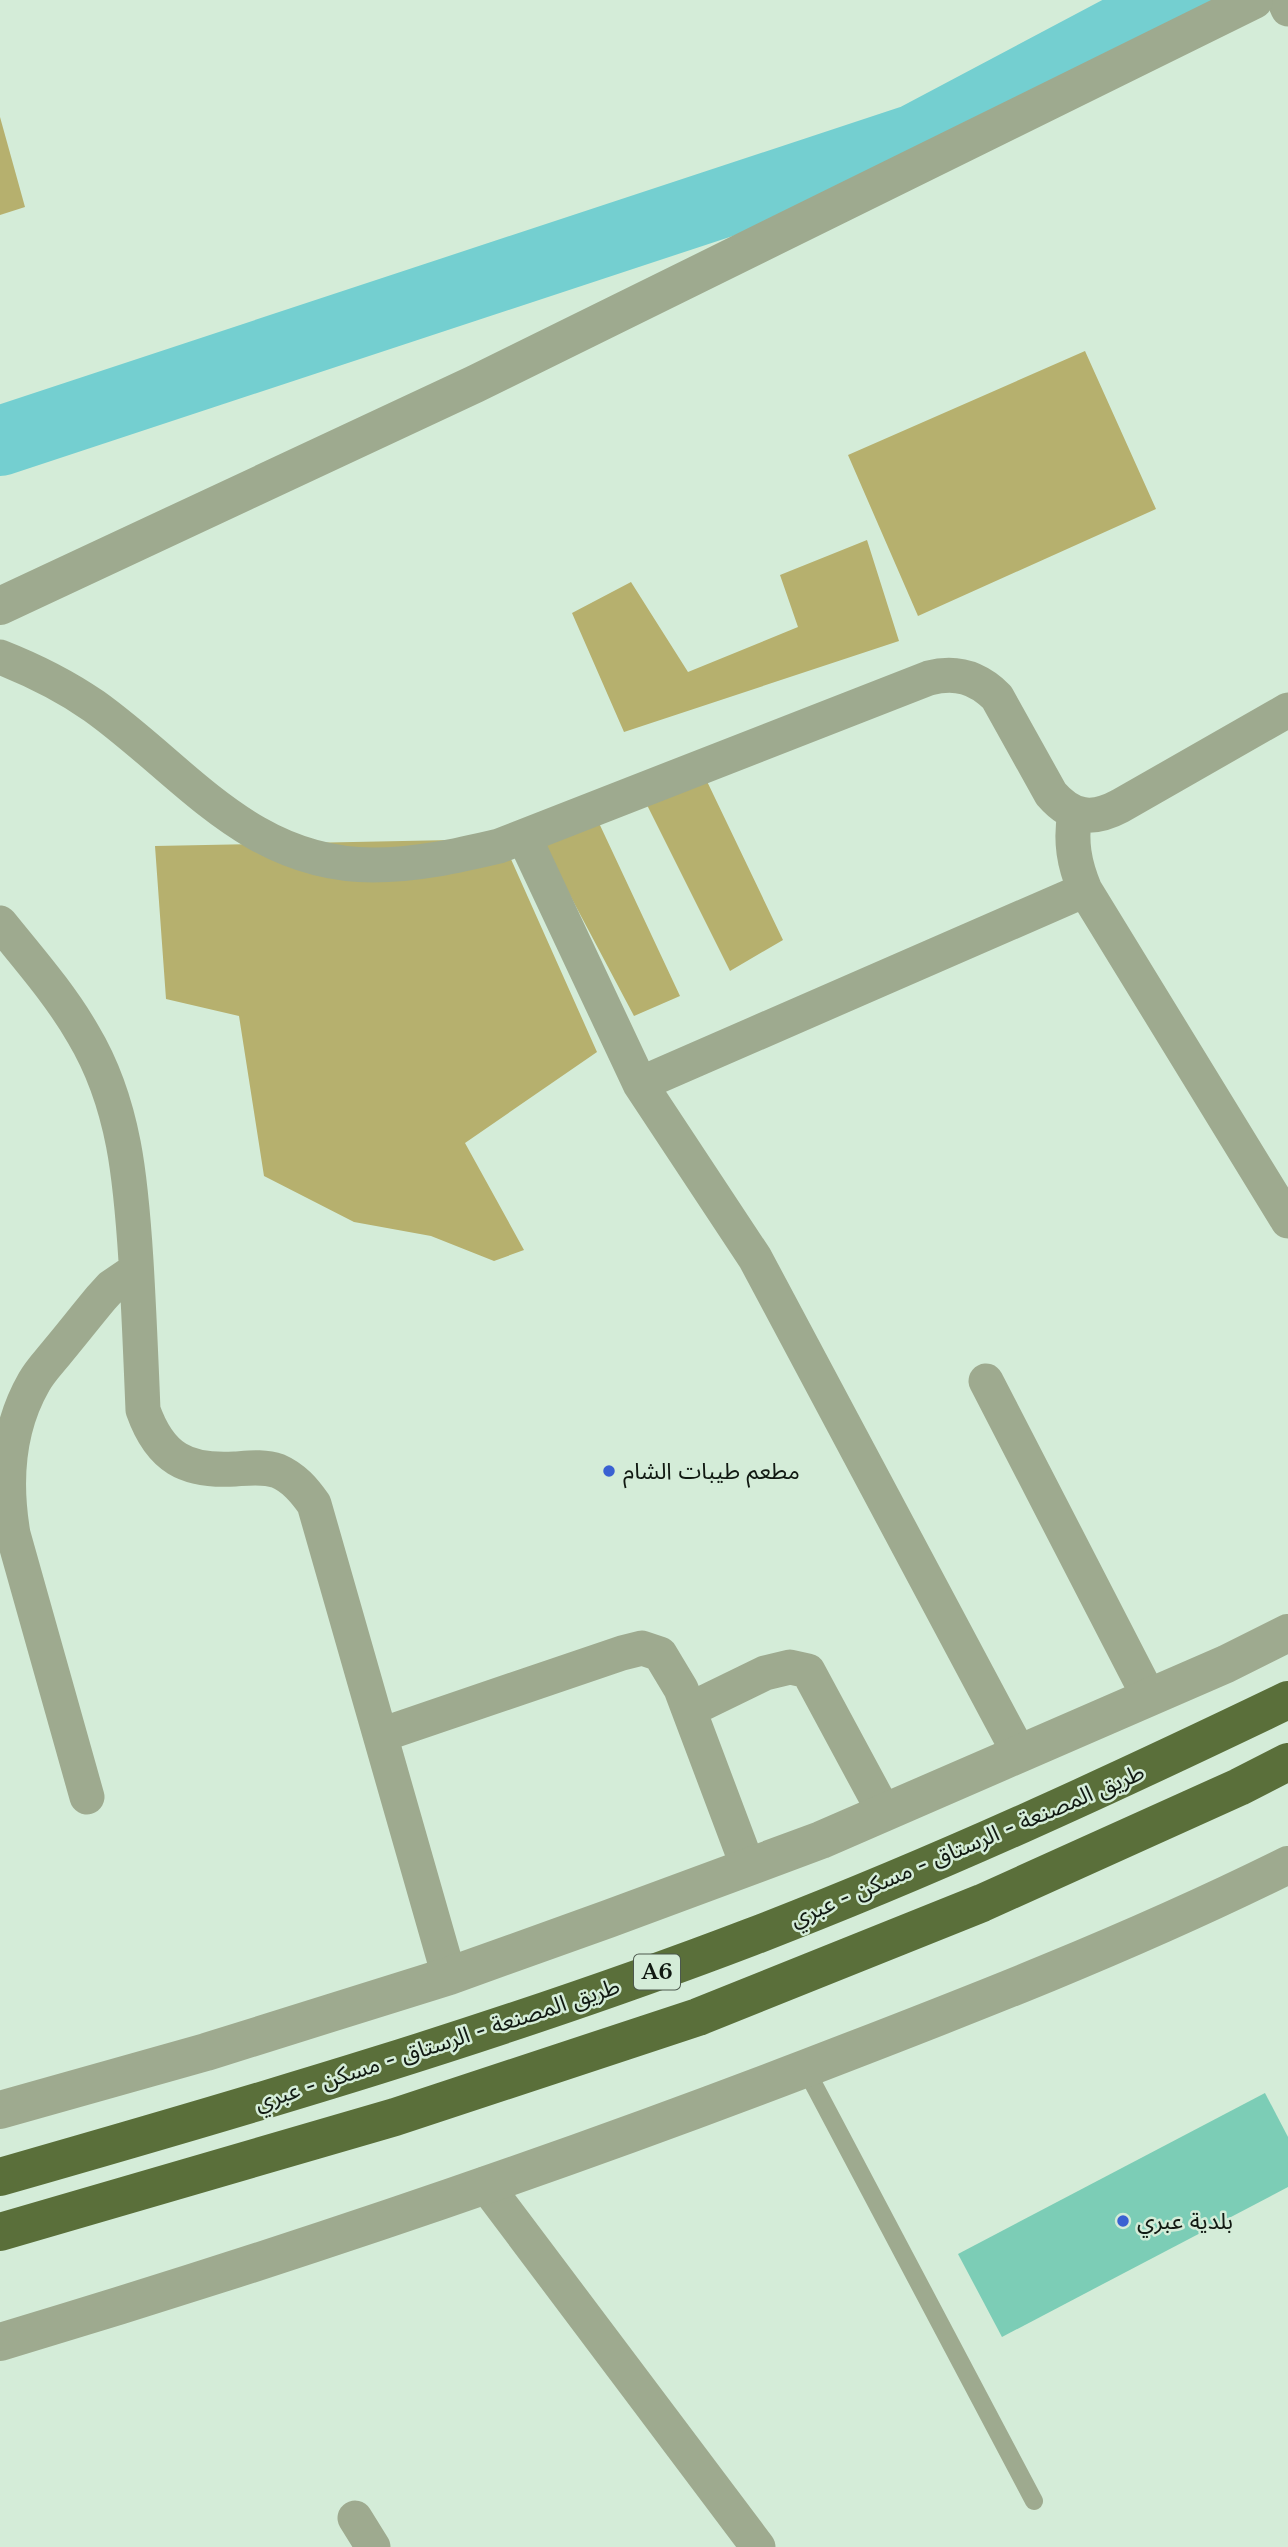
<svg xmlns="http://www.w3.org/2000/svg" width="1288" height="2547" font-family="'Libre Baskerville','Noto Sans Arabic',serif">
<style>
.forest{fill:#b6b06e}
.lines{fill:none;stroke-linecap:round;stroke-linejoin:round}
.river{stroke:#74cfd0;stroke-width:70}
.building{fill:#7ccdb6}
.service{stroke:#9eaa8f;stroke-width:18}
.minor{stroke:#9eaa8f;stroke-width:35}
.tertiary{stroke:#9eaa8f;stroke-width:38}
.trunk{stroke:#5a6f3a;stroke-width:38}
.poi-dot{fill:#3a61d2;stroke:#d4ecd8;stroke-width:2.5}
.labels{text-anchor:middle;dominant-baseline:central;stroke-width:5;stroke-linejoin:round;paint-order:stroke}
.shield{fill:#d4ecd8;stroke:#4c584d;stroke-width:2}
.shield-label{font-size:21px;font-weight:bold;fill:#111912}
.poi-label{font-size:23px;fill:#111912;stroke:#d4ecd8;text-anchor:start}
.street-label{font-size:23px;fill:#111912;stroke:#d4ecd8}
</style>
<rect width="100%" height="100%" fill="#d4ecd8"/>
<path class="forest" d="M0,117l25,90 -25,8z
M1085,351l71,158 -238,107 -70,-161z
M867,540l32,101 -275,91 -52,-119 59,-31 57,90 110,-45 -18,-52z
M703,773l80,167 -53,31 -88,-176z
M591,806l89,190 -46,20 -97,-183z
M502,839l95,213 -132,91 59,107 -30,11 -63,-25 -77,-14 -90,-46 -25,-160 -73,-17 -11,-153z"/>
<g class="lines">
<path class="river" d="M0,441l915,-302 262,-139"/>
</g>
<path class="building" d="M1265,2093l23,44v50l-286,150 -44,-83z"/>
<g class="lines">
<path class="service" d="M805,2068l229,433"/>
<path class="minor" d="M1284,0l4,9
M0,657c33,13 65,29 94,49 91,65 155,159 279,159 43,0 84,-9 126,-19l430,-168c27,-7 48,-1 68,19l54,97c21,24 41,27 69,12l168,-96
M1075,813c-5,28 -1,51 10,77l203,331
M524,837l116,247 115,174 264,495
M0,923c29,36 60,71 83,111 42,70 48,148 53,227 3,50 5,99 7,149 17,48 43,62 92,59 14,-1 29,-3 43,2 16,7 26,19 36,33l135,472
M640,1084l445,-194
M986,1381l163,316
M689,1710l76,-37 25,-6 18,4 76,141
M381,1735l241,-82 20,-5 18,6 21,35 67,178
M87,1797l-74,-263c-9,-53 -6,-105 21,-152 6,-11 15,-20 23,-30 15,-18 29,-36 44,-54l10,-11 25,-17
M485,2184l273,363
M355,2518l18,29"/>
<path class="tertiary" d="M0,606l475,-222 779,-384
M0,2110l206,-58 243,-76 159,-57 213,-79 405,-176 62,-31
M0,2342c271,-81 540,-172 804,-273 164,-63 327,-126 484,-204"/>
<path class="trunk" d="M0,2177c252,-72 505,-146 751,-240 183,-70 360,-152 537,-237
M0,2232l395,-115 303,-100 284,-114 257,-116 49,-25"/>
</g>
<g class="poi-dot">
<circle cx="609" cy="1471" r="7"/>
<circle cx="1123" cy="2221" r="7"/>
</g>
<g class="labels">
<rect class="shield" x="634" y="1954.5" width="46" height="35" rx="5"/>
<g class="shield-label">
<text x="657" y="1972">A6</text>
</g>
<g class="poi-label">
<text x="623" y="1471">مطعم طيبات الشام</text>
<text x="1137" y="2221">بلدية عبري</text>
</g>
<g class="street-label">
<text transform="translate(967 1845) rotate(-23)">طريق المصنعة - الرستاق - مسكن - عبري</text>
<text transform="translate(437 2044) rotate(-18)">طريق المصنعة - الرستاق - مسكن - عبري</text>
</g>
</g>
</svg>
